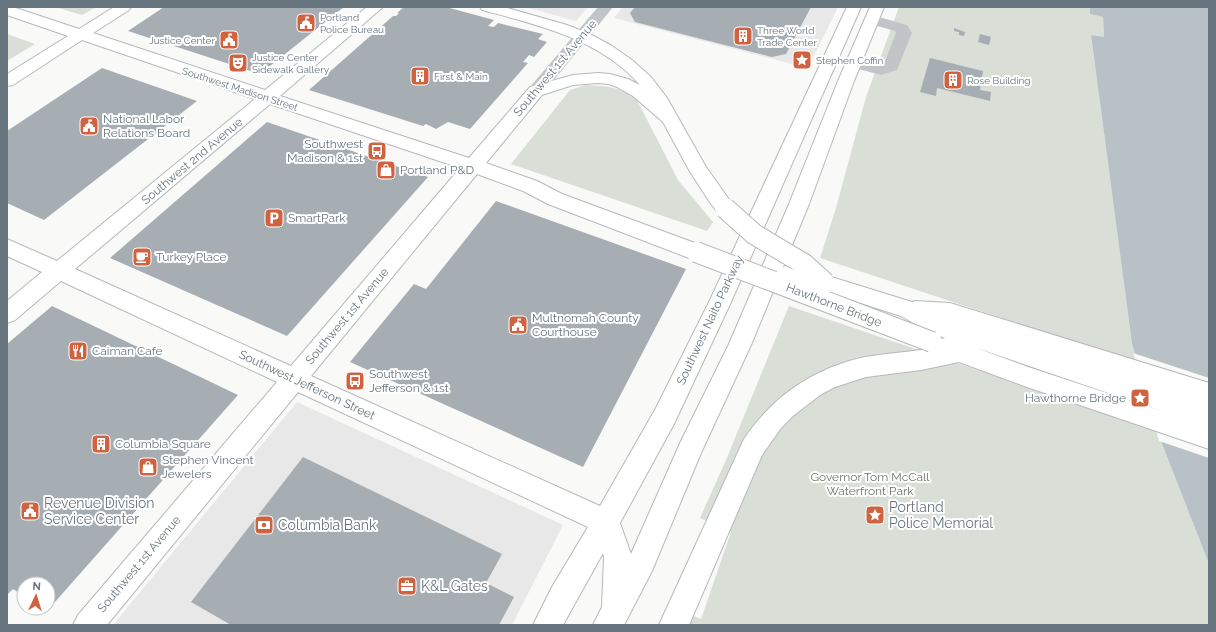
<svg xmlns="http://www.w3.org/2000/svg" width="1216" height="632" font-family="Raleway,sans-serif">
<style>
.built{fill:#e7e8e7}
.green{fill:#d9ded7}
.water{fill:#b8c2c6}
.pier{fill:#f9f9f7}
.building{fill:#a7aeb3}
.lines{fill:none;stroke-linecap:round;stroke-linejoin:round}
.major-casing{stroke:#b5b9bc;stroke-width:2}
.minor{fill:#c1c5c8;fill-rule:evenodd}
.major{fill:#fff;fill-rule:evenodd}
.major-bridge-casing{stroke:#b5b9bc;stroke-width:22;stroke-linecap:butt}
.major-bridge{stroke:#fff;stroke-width:20}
.labels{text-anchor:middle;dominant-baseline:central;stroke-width:4;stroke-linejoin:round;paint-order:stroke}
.far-poi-label{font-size:10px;fill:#67757f;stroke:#fff;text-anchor:start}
.far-street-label{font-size:10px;fill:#67757f;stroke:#fff}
.street-label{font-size:12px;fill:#67757f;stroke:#fff}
.poi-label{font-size:12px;fill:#67757f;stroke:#fff;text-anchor:start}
.park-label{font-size:12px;fill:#697866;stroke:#fff}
.near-poi-label{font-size:14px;fill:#67757f;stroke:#fff;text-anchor:start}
</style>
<rect width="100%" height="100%" fill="#f9f9f7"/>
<path class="built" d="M525,7h63l-12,14z
M623,7h215l-30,61 -194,-50z
M297,402l266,123 -51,100h-399z"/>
<path class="green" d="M55,7h41l-14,8z
M899,7h191v7l13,3 1,21 -13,-3 41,309 5,19 -317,-105 16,-50 30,-111z
M7,34l28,10 -28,17z
M586,85c19,1 37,2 51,15l41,80 35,42 -6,9 -196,-67 59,-74z
M789,306l368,125 52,133v61h-534l6,-14 20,8 30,-87 -31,-14 26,-58z"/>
<path class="water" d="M1090,7h119v557l-52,-133 -25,-87 -41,-309 13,2 -1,-20 -13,-3z"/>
<path class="pier" d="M1133,353l76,25v80l-50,-17z"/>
<path class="building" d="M164,7h180l-84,67 -132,-43z
M404,7h42l48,13 -6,6 6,1 4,-4 45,11 -5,5 9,3 -13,15 -5,-2 -6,7 5,1 -58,66 -22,-7 -12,7 -10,-5 -3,2 -114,-36 84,-74h3l3,-3h-2z
M635,7h176l-25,47 -14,3 -137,-35 -5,-9z
M954,28l11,4 -1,4 -5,-1v-3l-5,-1z
M980,34l11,3 -2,8 -11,-3z
M930,58l53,13 -3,19 11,2 -1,9 -53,-13 -1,8 -16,-4z
M102,68l95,33 -153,119 -37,-17v-72z
M267,122l161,55 -141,159 -177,-78z
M496,201l190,68 -103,198 -233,-105 64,-78 12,5z
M52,306l186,89 -191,216 -5,-3h6v-24h-24v12l-11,-7 -6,6v-251z
M303,457l199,97 -16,29 28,14 -15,28h-268l-40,-23z"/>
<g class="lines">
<defs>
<path id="major" d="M7,7h6l66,22 35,-22h17l-2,3 -36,23 172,57 102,-83h16l-103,89 189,62 61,-71 43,-12 25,-2 12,1 18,5 12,6c-40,-46 -102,-60 -158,-75l-2,-3h24l63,18 23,9 22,12 20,14 19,17 16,21 39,69 29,41 -3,5 -7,2 -7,-2 -9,-12 -20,-31 -26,-48 -30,-26 -16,-9 -8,-3 -11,-1 -25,2 -31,10 -56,68 51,18 25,13 141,52 3,6 -3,6 -7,2 -7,-2 -141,-54 -25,-13 -46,-17 -166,202 289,130 56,-98 53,-106 138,-295h14l-130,295 -57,122 -54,99 11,31 50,-113 48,-97 60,-140 49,-123 32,-74h14l-30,74 -45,123 -58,141 -50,108 -49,118 -28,54h-31l9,-18 2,-50 -1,-4 -40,72h-30l19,-38 36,-60 -290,-135 -191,233h-34l5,-10 199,-233 -216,-101 -46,39 -8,3v-22l35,-29 -35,-16v-17l50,22 198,-162 -173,-59 -69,45 -6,1v-12l61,-38 -61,-21zM270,104l190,64 -169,198 -216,-97z
M825,275l87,27 3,-1 35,2 259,80v22l-171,-56 171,56v44l-182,-62 -68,-25 -38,8 -55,7 -31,10 -15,8 -27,21 -12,12 -19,27 -73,170h-30l85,-186c29,-43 70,-71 121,-82 23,-4 47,-5 70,-9l3,-8 7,-2 -12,-4 -32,-18 -84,-27 -3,-6 3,-6zM971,346l193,66 -136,-45z"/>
</defs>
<use href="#major" class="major-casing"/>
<path class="minor" d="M598,7h15l-71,88 -6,1 -6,-1 -2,-4 2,-4z
M872,15l35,10 5,8 -15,37 -16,5 -34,-9 -2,-3 2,-3 6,-2 28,7 3,-1 12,-31 -1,-2 -28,-8 -3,-3 3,-3z"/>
<use href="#major" class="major"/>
<defs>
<path id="major-bridge" d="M725,208l29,26 50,30 21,19
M696,252l236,90
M785,277l8,3 32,3"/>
</defs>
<use href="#major-bridge" class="major-bridge-casing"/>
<use href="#major-bridge" class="major-bridge"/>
</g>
<defs>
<symbol id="civic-square" viewBox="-11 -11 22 22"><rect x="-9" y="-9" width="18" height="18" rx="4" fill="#d16240" stroke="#fff"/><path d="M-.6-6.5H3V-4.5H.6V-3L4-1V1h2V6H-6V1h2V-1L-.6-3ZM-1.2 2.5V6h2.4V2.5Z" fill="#fff"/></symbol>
<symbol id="building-square" viewBox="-11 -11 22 22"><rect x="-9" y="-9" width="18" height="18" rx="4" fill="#d16240" stroke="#fff"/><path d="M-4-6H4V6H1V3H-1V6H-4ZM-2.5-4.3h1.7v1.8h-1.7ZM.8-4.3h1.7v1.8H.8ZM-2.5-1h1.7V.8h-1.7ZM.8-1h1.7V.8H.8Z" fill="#fff"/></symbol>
<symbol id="sight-square" viewBox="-11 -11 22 22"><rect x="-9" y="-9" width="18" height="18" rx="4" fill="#d16240" stroke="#fff"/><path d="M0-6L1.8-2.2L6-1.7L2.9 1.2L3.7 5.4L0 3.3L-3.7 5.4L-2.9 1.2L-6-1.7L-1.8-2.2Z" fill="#fff"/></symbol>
<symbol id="theatre-square" viewBox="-11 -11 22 22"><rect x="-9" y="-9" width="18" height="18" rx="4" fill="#d16240" stroke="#fff"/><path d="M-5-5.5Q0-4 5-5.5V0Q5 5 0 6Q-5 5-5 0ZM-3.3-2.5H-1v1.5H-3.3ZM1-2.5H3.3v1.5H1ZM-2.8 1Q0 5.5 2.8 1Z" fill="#fff"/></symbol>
<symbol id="bus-square" viewBox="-11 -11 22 22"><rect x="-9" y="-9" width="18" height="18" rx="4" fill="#d16240" stroke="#fff"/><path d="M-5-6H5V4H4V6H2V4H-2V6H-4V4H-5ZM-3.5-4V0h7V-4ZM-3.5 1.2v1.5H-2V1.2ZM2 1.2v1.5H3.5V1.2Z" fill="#fff"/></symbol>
<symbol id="shop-square" viewBox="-11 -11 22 22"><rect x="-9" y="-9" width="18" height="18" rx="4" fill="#d16240" stroke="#fff"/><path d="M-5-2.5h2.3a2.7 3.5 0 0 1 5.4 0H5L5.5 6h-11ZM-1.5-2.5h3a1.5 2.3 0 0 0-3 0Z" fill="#fff"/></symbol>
<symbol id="parking-square" viewBox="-11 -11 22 22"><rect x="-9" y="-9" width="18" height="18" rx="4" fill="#d16240" stroke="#fff"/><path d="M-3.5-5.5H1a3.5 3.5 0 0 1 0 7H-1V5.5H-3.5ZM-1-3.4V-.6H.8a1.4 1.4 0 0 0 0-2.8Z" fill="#fff"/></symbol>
<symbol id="cafe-square" viewBox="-11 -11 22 22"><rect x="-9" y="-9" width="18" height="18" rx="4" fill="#d16240" stroke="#fff"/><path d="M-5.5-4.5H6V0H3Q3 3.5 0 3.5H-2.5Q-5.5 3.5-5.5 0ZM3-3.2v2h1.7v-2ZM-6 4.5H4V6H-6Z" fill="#fff"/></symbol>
<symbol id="restaurant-square" viewBox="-11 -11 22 22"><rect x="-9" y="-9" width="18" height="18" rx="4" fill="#d16240" stroke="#fff"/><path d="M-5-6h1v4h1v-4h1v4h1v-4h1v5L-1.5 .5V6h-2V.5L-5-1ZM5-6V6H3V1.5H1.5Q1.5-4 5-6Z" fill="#fff"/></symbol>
<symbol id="bank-square" viewBox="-11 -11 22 22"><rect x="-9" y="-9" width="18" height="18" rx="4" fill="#d16240" stroke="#fff"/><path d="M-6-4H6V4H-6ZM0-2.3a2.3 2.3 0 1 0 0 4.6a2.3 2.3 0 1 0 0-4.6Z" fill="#fff"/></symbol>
<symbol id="office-square" viewBox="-11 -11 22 22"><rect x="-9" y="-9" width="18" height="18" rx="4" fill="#d16240" stroke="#fff"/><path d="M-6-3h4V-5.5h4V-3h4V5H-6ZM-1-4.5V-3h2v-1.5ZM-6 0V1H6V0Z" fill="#fff"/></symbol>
</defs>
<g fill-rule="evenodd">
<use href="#civic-square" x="295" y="12" width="22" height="22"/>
<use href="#building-square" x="732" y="25" width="22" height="22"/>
<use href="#civic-square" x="218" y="29" width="22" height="22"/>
<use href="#sight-square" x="791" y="49" width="22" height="22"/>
<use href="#theatre-square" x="227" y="52" width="22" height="22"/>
<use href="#building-square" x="409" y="65" width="22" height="22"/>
<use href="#building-square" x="942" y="69" width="22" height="22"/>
<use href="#civic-square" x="78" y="115" width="22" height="22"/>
<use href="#bus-square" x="366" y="140" width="22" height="22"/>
<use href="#shop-square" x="375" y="159" width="22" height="22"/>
<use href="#parking-square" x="263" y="207" width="22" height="22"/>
<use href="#cafe-square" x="131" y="246" width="22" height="22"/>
<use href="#civic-square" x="507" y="314" width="22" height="22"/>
<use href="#restaurant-square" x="67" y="340" width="22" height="22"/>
<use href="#bus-square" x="344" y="370" width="22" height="22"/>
<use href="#sight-square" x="1129" y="387" width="22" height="22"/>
<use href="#building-square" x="90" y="433" width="22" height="22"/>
<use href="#shop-square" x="137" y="456" width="22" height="22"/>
<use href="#civic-square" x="19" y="500" width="22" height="22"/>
<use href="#sight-square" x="864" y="504" width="22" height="22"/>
<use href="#bank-square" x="253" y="514" width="22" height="22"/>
<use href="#office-square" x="396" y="575" width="22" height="22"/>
</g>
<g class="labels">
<g class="far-poi-label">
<text x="320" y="17">Portland<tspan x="320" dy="12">Police Bureau</tspan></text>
<text x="757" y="30">Three World<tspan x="757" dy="12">Trade Center</tspan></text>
<text x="215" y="40" text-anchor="end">Justice Center</text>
<text x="252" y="57">Justice Center<tspan x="252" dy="12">Sidewalk Gallery</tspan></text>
<text x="816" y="60">Stephen Coffin</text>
<text x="434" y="76">First &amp; Main</text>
<text x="967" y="80">Rose Building</text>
</g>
<g class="far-street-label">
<text transform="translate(240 89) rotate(18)">Southwest Madison Street</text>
</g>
<g class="street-label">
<text transform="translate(555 68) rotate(-50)">Southwest 1st Avenue</text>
<text transform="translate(192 161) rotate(-40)">Southwest 2nd Avenue</text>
<text transform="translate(834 305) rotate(21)">Hawthorne Bridge</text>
<text transform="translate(347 316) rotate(-50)">Southwest 1st Avenue</text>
<text transform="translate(710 320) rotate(-65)">Southwest Naito Parkway</text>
<text transform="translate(307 385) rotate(25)">Southwest Jefferson Street</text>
<text transform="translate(139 564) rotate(-50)">Southwest 1st Avenue</text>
</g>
<g class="poi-label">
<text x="103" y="119">National Labor<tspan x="103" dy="14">Relations Board</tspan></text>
<text x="363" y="144" text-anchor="end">Southwest<tspan x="363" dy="14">Madison &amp; 1st</tspan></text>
<text x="400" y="170">Portland P&amp;D</text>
<text x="288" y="218">SmartPark</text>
<text x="156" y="257">Turkey Place</text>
<text x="532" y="318">Multnomah County<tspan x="532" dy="14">Courthouse</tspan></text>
<text x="92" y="351">Caiman Cafe</text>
<text x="369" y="374">Southwest<tspan x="369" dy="14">Jefferson &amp; 1st</tspan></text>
<text x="1126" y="398" text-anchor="end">Hawthorne Bridge</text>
<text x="115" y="444">Columbia Square</text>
<text x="162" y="460">Stephen Vincent<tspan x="162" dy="14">Jewelers</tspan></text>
</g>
<g class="park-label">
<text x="870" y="477">Governor Tom McCall<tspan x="870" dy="14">Waterfront Park</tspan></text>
</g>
<g class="near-poi-label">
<text x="44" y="503">Revenue Division<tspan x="44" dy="16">Service Center</tspan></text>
<text x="889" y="507">Portland<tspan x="889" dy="16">Police Memorial</tspan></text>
<text x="278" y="525">Columbia Bank</text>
<text x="421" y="586">K&amp;L Gates</text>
</g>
</g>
<rect width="1216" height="632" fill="none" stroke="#67757f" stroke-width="16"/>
<g transform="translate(36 596) rotate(4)"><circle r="19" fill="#ffffff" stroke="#c2c8cc"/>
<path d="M0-3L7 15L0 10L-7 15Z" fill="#d16240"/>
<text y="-6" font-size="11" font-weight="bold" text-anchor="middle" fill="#67757f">N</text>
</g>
</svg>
